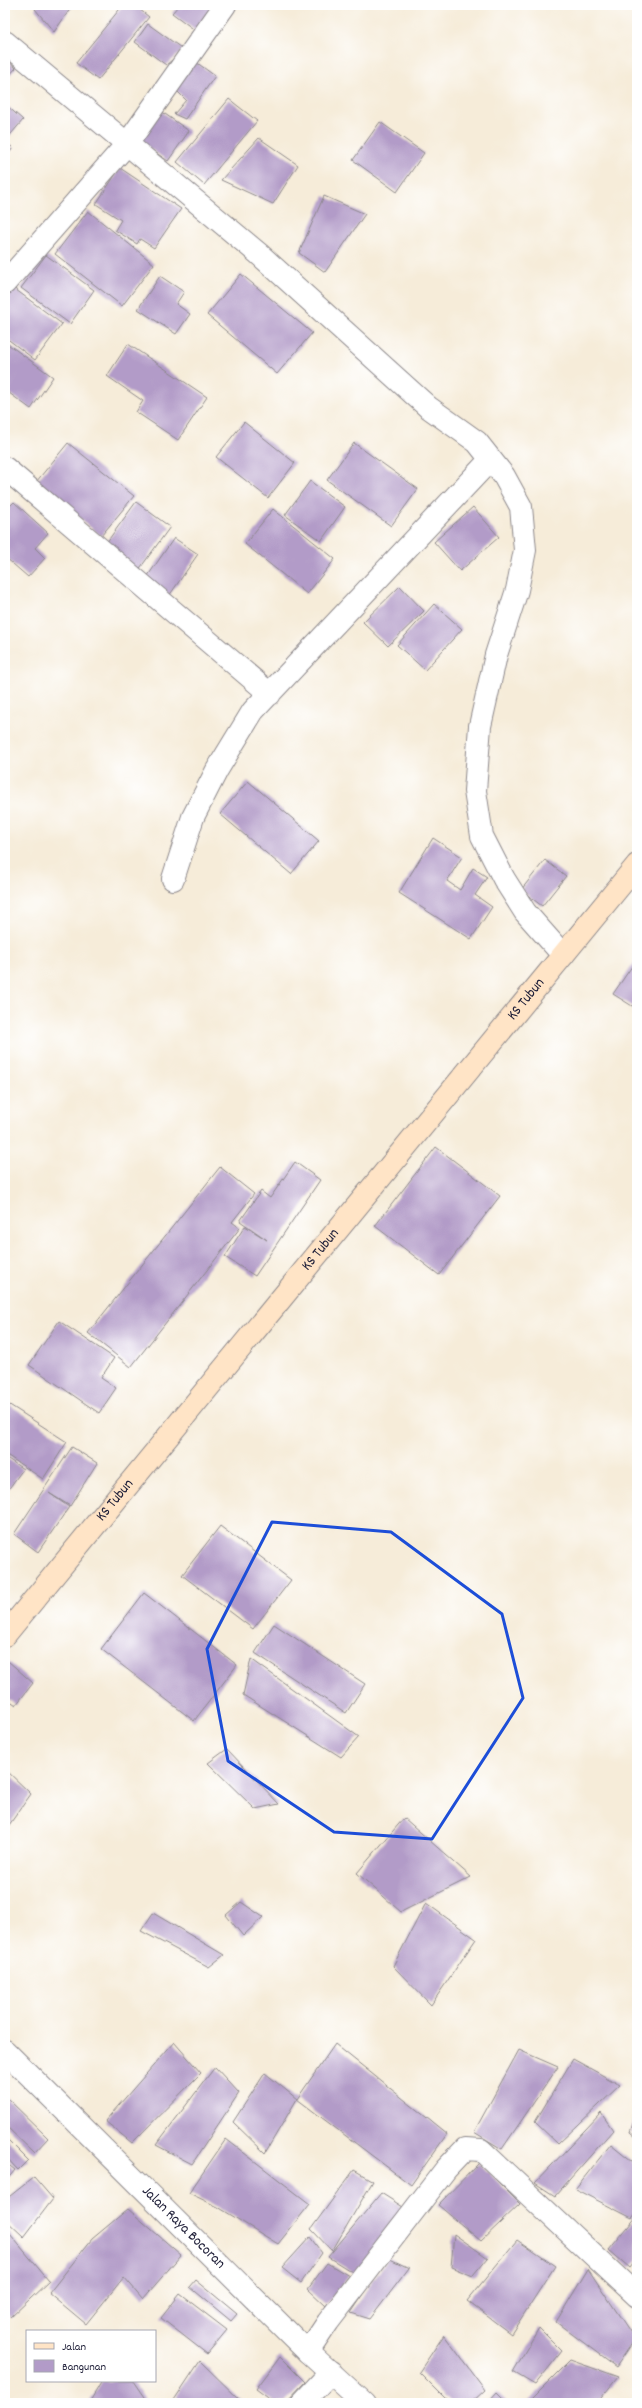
<svg xmlns="http://www.w3.org/2000/svg" width="642" height="2408" font-family="Dekko,sans-serif">
<style>
.building{fill:#b29bc8}
.lines{fill:none;stroke-linecap:round;stroke-linejoin:round}
.minor-casing{stroke:#8c878a;stroke-width:24}
.tertiary-casing{stroke:#8c878a;stroke-width:24}
.secondary-casing{stroke:#8c878a;stroke-width:24}
.minor{stroke:#fff;stroke-width:22}
.tertiary{stroke:#fff;stroke-width:22}
.secondary{stroke:#ffe4c6;stroke-width:22}
.marked{fill:none;stroke:#1d4ed8;stroke-width:3;stroke-linejoin:round}
.labels{text-anchor:middle;dominant-baseline:central;stroke-width:3;stroke-linejoin:round;paint-order:stroke}
.street-label{font-size:15px;fill:#22223b;stroke:#fff}
</style>
<rect width="100%" height="100%" fill="#fff"/>
<filter id="ink" filterUnits="userSpaceOnUse"><feTurbulence type="fractalNoise" baseFrequency=".025" numOctaves="2"/><feDisplacementMap in="SourceGraphic" scale="8" xChannelSelector="R" yChannelSelector="G"/><feConvolveMatrix kernelMatrix="1 2 1 2 8 2 1 2 1" color-interpolation-filters="sRGB"/></filter>
<filter id="wash" filterUnits="userSpaceOnUse"><feTurbulence type="fractalNoise" baseFrequency=".012" numOctaves="4" result="noise"/><feDisplacementMap in="SourceGraphic" scale="16" xChannelSelector="R" yChannelSelector="G"/><feGaussianBlur stdDeviation="0.9" result="paint"/><feColorMatrix in="noise" values="0 0 0 0 0 0 0 0 0 0 0 0 0 0 0 0 0 1.4 0 .05"/><feComposite in="paint" operator="in"/></filter>
<g filter="url(#wash)">
<rect width="100%" height="100%" fill="#f6ecd9"/>
<g id="blocks">
<path class="building" d="M38,5h35l-19,27 -19,-23z
M123,5h11l15,12 -51,63 -22,-17z
M179,5h36l-19,26 -24,-18z
M148,24l36,26 -18,15 -31,-23z
M5,58l11,10 -11,12z
M196,62l19,14 -30,43 -11,-5 12,-14 -15,-15z
M229,99l28,22 -53,64 -27,-23z
M5,104l18,16 -18,21 8,7 -8,10z
M158,109l31,22 -21,30 -31,-21z
M380,122l44,31 -27,39 -44,-32z
M259,138l39,27 -25,39 -52,-24z
M120,168l61,41 -27,39 -14,-9 -3,5 -22,-14 6,-10 -25,-16z
M324,196l41,18 -40,58 -26,-19z
M88,211l66,53 -32,42 -67,-52z
M46,255l48,35 -24,34 -49,-36z
M241,274l71,59 -35,41 -70,-59z
M160,276l24,16 -8,12 14,10 -14,20 -38,-25z
M12,287l50,37 -27,36 -30,-23v-40z
M5,342l48,35 -22,32 -26,-19z
M128,344l79,53 -29,43 -42,-28 7,-11 -36,-25z
M244,422l51,41 -27,35 -52,-41z
M68,443l66,53 -33,40 -65,-54z
M354,443l64,46 -27,37 -64,-46z
M310,481l35,26 -24,34 -36,-26z
M14,502l34,31 -13,15 10,10 -17,19 -23,-20v-46z
M136,502l34,25 -32,44 -34,-25z
M473,507l26,30 -39,34 -26,-29z
M273,509l62,50 -28,35 -62,-50z
M174,538l24,16 -29,42 -24,-16z
M400,586l24,25 -36,35 -25,-24z
M434,604l28,25 -37,41 -28,-25z
M248,781l71,60 -28,33 -71,-60z
M433,838l29,19 -15,24 13,9 13,-22 14,9 -12,18 17,12 -21,32 -72,-46z
M545,860l21,16 -24,30 -21,-16z
M637,959v50l-24,-15z
M436,1147l64,49 -61,79 -64,-49z
M295,1162l25,18 -65,96 -30,-19 20,-31 22,14 -27,-19 21,-30 9,7z
M220,1167l34,27 -22,28 8,6 -109,139 -43,-34z
M59,1321l55,37 -13,20 15,10 -17,25 -70,-48z
M5,1402l62,40 -24,37 -38,-25z
M72,1447l25,16 -27,43 -21,-13 20,14 -31,45 -24,-18z
M5,1457l18,12 -18,25z
M220,1526l71,54 -38,49 -71,-54z
M144,1593l93,72 -43,56 -93,-72z
M274,1624l91,60 -19,29 -91,-60z
M251,1659l108,78 -18,20 -98,-62z
M8,1661l25,22 -17,22 -11,-8v-31z
M227,1749l52,55 -24,5 -47,-46z
M5,1769l26,25 -22,31 -4,-4z
M404,1818l67,59 -70,35 -44,-39z
M241,1902l22,15 -20,19 -17,-21z
M426,1903l50,36 -45,66 -38,-39z
M153,1913l71,42 -15,12 -68,-36z
M174,2042l27,31 -69,70 -27,-22z
M335,2044l112,90 -36,51 -114,-86z
M519,2050l39,17 -56,82 -28,-17z
M573,2059l47,26 -62,59 -23,-22z
M215,2067l24,26 -47,71 -36,-19z
M265,2073l32,26 -32,54 -32,-31z
M5,2096l43,42 -14,15 -29,-28z
M601,2113l12,17 -58,66 -20,-13z
M637,2113v25l-7,-6z
M5,2137l23,23 -10,10 -13,-14z
M226,2139l84,65 -32,40 -60,-37 -29,-14z
M611,2144l26,21v47l-5,6 -57,-29z
M5,2162l10,8 -10,12z
M479,2163l41,41 -39,37 -43,-36z
M354,2170l19,11 -41,70 -21,-22z
M34,2177l19,22 -29,38 -19,-18v-19z
M381,2193l22,14 -46,68 -29,-18z
M128,2209l53,46 -38,44 -19,-22 -38,47 -37,-31 43,-54z
M637,2216v43l-7,9 -21,-18z
M5,2228l44,53 -38,36 -6,-5z
M454,2234l34,24 -15,18 -22,-9z
M310,2237l12,16 -21,30 -19,-15z
M517,2240l38,26 -44,68 -44,-33z
M388,2258l21,10 -39,51 -19,-6z
M327,2263l22,13 -23,30 -18,-17z
M588,2269l47,70 -19,28 -60,-45z
M196,2280l41,34 -6,7 -41,-34z
M180,2294l47,36 -20,24 -46,-36z
M539,2328l23,23 -27,34 -22,-13z
M444,2335l41,55 -14,13h-21l-31,-31z
M280,2357l25,25 -20,21h-10l-19,-14z
M570,2360l48,17 -21,26h-70z
M200,2361l43,42h-71z
M102,2381h31l15,22h-59z
M497,2392l11,11h-21z"/>
</g>
</g>
<g filter="url(#ink)">
<use href="#blocks" fill-opacity="0" stroke="#8c878a" stroke-width="1"/>
<g class="lines">
<defs>
<path id="minor" d="M5,42l254,212 169,153 49,35 27,34 17,31 4,43 -8,40 -21,65 -16,71 -5,65 7,45 22,43 21,33 38,43
M5,283l122,-139 98,-139
M5,468l265,226
M173,879l20,-62 24,-47 36,-59 237,-251
M308,2352l20,-30 118,-153 19,-20 16,1 156,146
M302,2403l29,-31"/>
<g id="tertiary">
<path id="s1" d="M5,2051l303,301 56,51"/>
</g>
<g id="secondary">
<path id="s2" d="M5,1635l632,-770"/>
</g>
</defs>
<use href="#minor" class="minor-casing"/>
<use href="#tertiary" class="tertiary-casing"/>
<use href="#secondary" class="secondary-casing"/>
<use href="#minor" class="minor"/>
<use href="#tertiary" class="tertiary"/>
<use href="#secondary" class="secondary"/>
</g>
</g>
<path class="marked" d="M272,1522l119,10 111,82 21,84 -91,141 -98,-7 -106,-71 -21,-112z"/>
<g class="labels">
<g class="street-label">
<text stroke="none"><textPath href="#s2" startOffset="822">KS Tubun</textPath></text>
<text stroke="none"><textPath href="#s2" startOffset="498">KS Tubun</textPath></text>
<text stroke="none"><textPath href="#s2" startOffset="174">KS Tubun</textPath></text>
<text stroke="none"><textPath href="#s1" startOffset="251">Jalan Raya Bocoran</textPath></text>
</g>
</g>
<rect width="642" height="2408" fill="none" stroke="#fff" stroke-width="20"/>
<rect x="26" y="2330" width="130" height="52" fill="#ffffff" stroke="#a7a7b1"/>
<rect x="34" y="2343" width="20" height="6" fill="#ffe4c6" stroke="#a7a7b1"/>
<text x="62" y="2350" font-size="12" fill="#22223b">Jalan</text>
<rect x="34" y="2360" width="20" height="12" fill="#b29bc8" stroke="#a7a7b1"/>
<text x="62" y="2370" font-size="12" fill="#22223b">Bangunan</text>
</svg>
